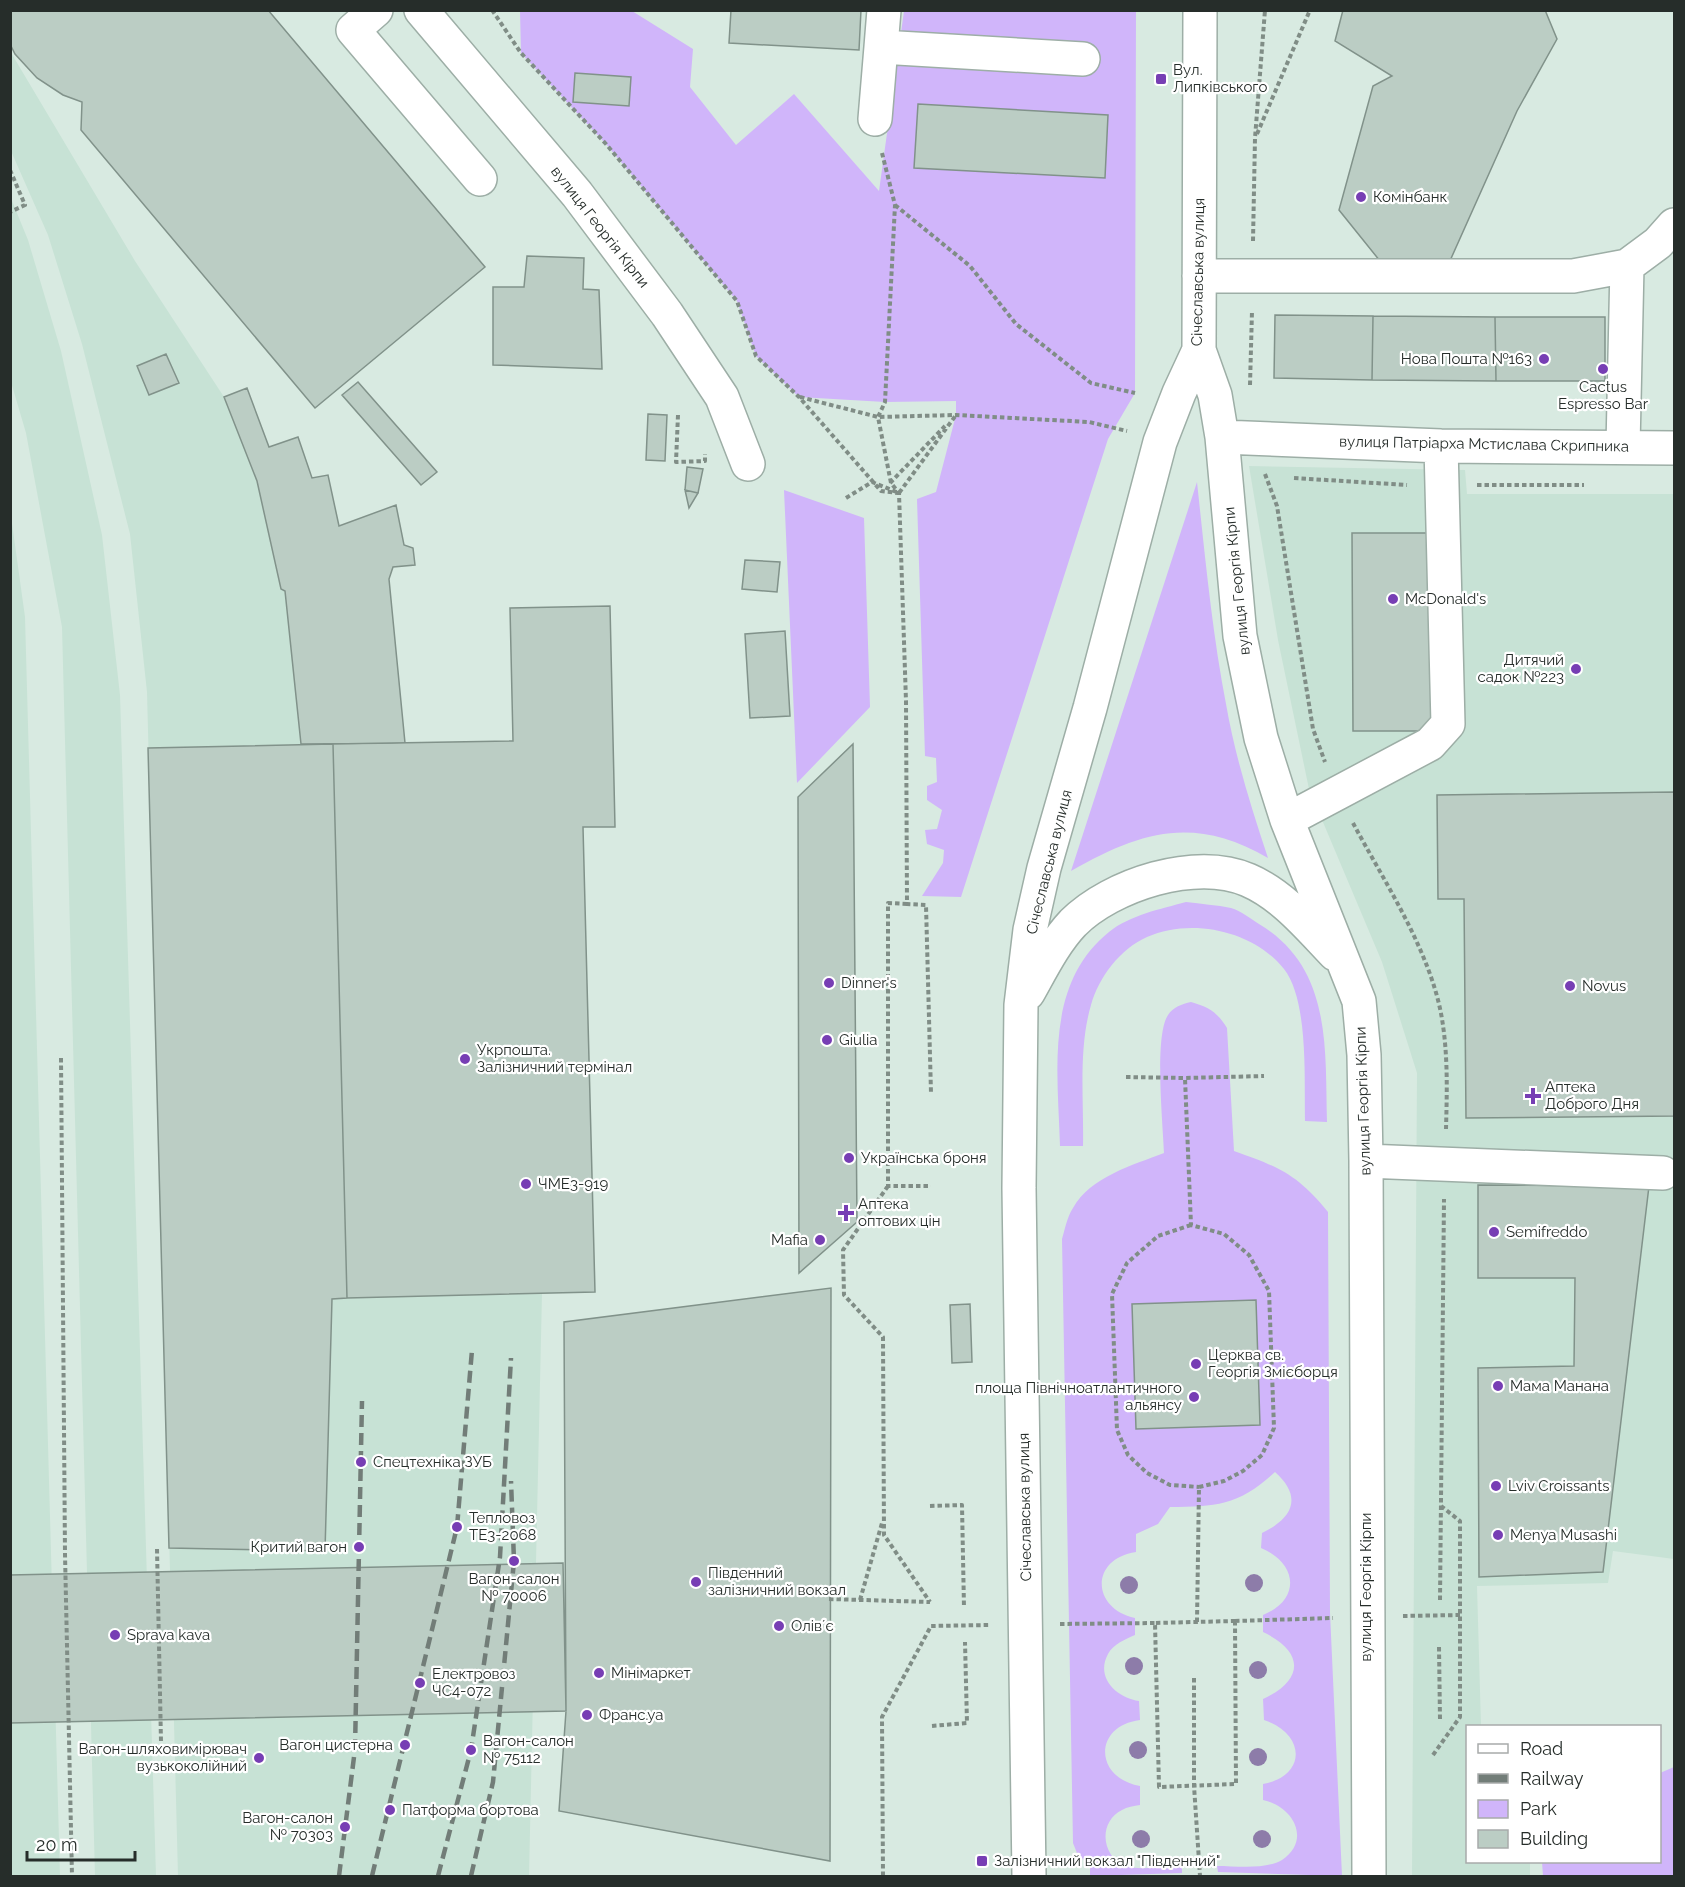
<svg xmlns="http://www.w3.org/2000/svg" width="1685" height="1887" font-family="Raleway,sans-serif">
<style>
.built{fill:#c7e2d5}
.green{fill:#d0b5fa}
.building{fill:#bbcdc4;stroke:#81928a;stroke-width:1.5}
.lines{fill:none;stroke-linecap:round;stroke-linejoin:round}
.minor-casing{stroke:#9daea6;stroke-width:36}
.path{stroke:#808d86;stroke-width:4;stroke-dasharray:4.5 3;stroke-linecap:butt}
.minor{stroke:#fff;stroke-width:33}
.rail{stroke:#727d78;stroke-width:4.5;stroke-dasharray:12 6;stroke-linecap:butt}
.tree{fill:#8d7ca9}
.poi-dot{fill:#773eb4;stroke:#fff;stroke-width:2}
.labels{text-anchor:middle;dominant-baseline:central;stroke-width:4.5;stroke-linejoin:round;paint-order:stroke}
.poi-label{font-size:15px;fill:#262d2a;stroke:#fff;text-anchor:start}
.street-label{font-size:15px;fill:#262d2a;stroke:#fff}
</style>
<rect width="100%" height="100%" fill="#d8eae1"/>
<path class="built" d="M10,51l125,210 89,136 33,84 24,108 4,2 16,153h32l14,553 195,-4 -13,583h-351l-31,-1184 -17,-158 -48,-190 -34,-109 -37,-84z
M10,196l18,44 33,111 41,184 18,160 36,1181h-61l-33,-1249 -36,-194 -15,-51z
M1249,466l216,4 2,24h207v1065l-61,-8 -5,32 -131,3 4,140h-13v136h62v14h-118l5,-803 -35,-111 -73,-173 -31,-149z
M10,509l15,108 35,1259h-50z"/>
<path class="green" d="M520,11h112l61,38 -3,38 46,58 58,-51 85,97 25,-180h232l-1,382 -27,46 -147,458 -39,-1 21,-33 1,-13 -17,-6 -2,-14 12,-1 5,-19 -15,-10v-14l10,-4 -1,-24 -11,-2 -8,-257 19,-7 20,-77v-14l-71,1 -86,-5 -43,-41 -19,-55 -131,-157 -85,-91z
M1197,482c8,74 15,149 29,222 9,52 25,103 42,154 -74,-43 -127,-27 -197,13z
M784,490l80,28 6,189 -73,76z
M1186,902c15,2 31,3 45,6 10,3 20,11 28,16 73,44 66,123 68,198l-22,-1c-1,-40 4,-120 -21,-152 -30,-38 -92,-52 -137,-32 -27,12 -48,40 -56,68 -13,44 -7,96 -8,141h-23c-2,-73 -16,-162 49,-214 21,-17 52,-23 77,-30z
M1191,1002c18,5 27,11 36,26l7,123c45,16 63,23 94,61l2,401 12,263 -124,-4 -1,-6c19,0 48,4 65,-6 30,-20 11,-54 -19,-60v-16c44,-8 43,-50 1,-64l-1,-21c41,-19 42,-47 0,-67v-17c38,-15 35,-52 -2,-67l1,-15c31,-15 41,-36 13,-61 -35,33 -59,35 -105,35l-12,17 -22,10v18c-46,7 -45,56 -1,66v17c-9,4 -22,9 -27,19 -13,24 9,44 31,47l1,19c-47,6 -46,58 0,66v19c-6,1 -13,2 -18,5 -24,12 -21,47 4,56 15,5 40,0 56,-1v8l-92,3v-10l-13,-13 -4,-10 -11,-604c3,-10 5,-22 11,-31 17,-31 60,-43 91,-55 -1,-28 -10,-117 4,-138 5,-8 14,-11 23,-13z
M1674,1767v109h-131l-1,-14h118v-89z"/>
<path class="building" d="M10,10h258l217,257 -170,141 -234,-278 1,-28 -19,-7 -26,-17 -22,-24 -5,-10z
M731,10h130l-2,40 -130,-7z
M1343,10h202l12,29 -40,72 -68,152 -69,-2 -41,-51 34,-124 19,-10 -57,-35z
M575,73l56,4 -2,29 -56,-4z
M918,104l190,11 -3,63 -191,-10z
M527,256l57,2 -1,31 16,1 3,79 -109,-4v-78h31z
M1275,315l98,1 -1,64 -98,-2z
M1373,316l122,1 1,64 -124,-1z
M1495,317h110v64h-109z
M166,354l13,29 -30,12 -12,-29z
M358,382l79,90 -16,13 -79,-90z
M247,388l22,59 29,-10 14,41 16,-3 11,51 57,-21 8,40 9,3 2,17 -22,2 -4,12 16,164 -104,1 -16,-153 -4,-2 -24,-108 -33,-84z
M648,414l19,1 -2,46 -19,-1z
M687,467l16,2 -5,24 -13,-3z
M685,490l13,3 -9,15z
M1352,533h82l1,198h-82z
M745,560l35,2 -3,30 -35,-3z
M610,606l5,221h-32l12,465 -248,6 -14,-554 180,-3 -3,-133z
M785,631l5,85 -40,2 -5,-84z
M333,744l14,554 -15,1 -7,252 -156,-3 -21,-800z
M853,744l4,478 -58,51 -1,-476z
M1674,792v324l-208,2 -2,-219h-26l-1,-104z
M1478,1185l171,1 -46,386 -124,5 -1,-209 96,-2 1,-88h-97z
M831,1288l-1,573 -271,-50 7,-100 -2,-389z
M1256,1300l4,125 -124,4 -4,-125z
M970,1304l2,58 -20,1 -2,-58z
M563,1563l3,148 -556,12v-148z"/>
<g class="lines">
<defs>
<path id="minor" d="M376,10l-23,20 127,149
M421,10l156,184 90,120 55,83 26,67
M884,10l-3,37 202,12
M875,119l6,-72
M1199,276h374l54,-10 31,-23 16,-18
M1199,350l16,45 7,42 18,199 21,102 26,82 72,181 5,54 2,106 3,715
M1222,437l219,9 233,2
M1623,446l4,-180
M1287,820l143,-76 18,-20 -7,-278
M1028,993c13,-23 26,-50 45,-70 38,-38 123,-66 175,-43 35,15 61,47 87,74
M1366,1161l297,12
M1029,1876l-10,-688 2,-183 9,-75 14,-62 46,-160 70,-266 19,-49 20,-43 1,-340"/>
</defs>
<use href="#minor" class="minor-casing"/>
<path class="path" d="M492,10l29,43 85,91 131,157 19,55 43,41 82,94 17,2
M1257,134l53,-124
M882,153l13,52 -10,197 -7,15 13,66 8,10 7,208 1,203 19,1 5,188
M10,170l15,35 -15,7
M895,205l75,61 46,58 75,59 44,10
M1253,241l2,-103 10,-128
M1250,385l2,-74
M800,397l78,20 78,-2 133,7 38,9
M678,415l-2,47 29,-1v-7
M1265,474l12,32 36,223 12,33
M1294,478l113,7
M890,483l55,-57
M1477,485h107
M846,498l26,-16 27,11 57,-78
M1353,823c32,60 78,129 89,196 6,36 5,73 4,110
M907,904l-19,-1v283h43
M61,1058l4,496 7,322
M1126,1077l59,1
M888,1186l-45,64 1,45 39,42 1,198 46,67
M1191,1225l-33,11 -31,27 -15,31 5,136 11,25 19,18 23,12 29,2
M930,1506l32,-1 2,103
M157,1549l4,193
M829,1599l101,3
M860,1600l22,-77
M1440,1600l4,-401
M1403,1616l57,-1
M1235,1621l1,163 -77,3 -4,-164z
M1235,1621l98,-3
M1197,1622l2,-135 25,-6 19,-10 19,-16 12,-27 -5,-137 -20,-36 -25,-21 -33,-9 -6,-147 79,-2
M1060,1624l95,-1
M1439,1647l1,73
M1194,1678v108l6,90
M932,1726l35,-3 -2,-81
M1433,1755l27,-38v-196l-19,-15
M883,1876l-1,-159 49,-91 59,-1"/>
<use href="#minor" class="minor"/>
<path class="rail" d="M339,1876l16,-127 7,-348
M372,1876l85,-349 15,-177
M438,1876l33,-126 29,-193 11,-199
M471,1876l22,-94 21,-221 -3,-80"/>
</g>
<g class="tree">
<circle cx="1254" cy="1583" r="9"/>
<circle cx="1129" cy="1585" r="9"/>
<circle cx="1134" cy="1666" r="9"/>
<circle cx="1258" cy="1670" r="9"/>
<circle cx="1138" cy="1750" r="9"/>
<circle cx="1258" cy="1757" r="9"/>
<circle cx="1141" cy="1839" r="9"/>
<circle cx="1262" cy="1839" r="9"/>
</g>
<g class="poi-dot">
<rect x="1155" y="73" width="12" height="12" rx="3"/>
<circle cx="1361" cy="197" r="6"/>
<circle cx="1544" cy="359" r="6"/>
<circle cx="1603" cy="369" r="6"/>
<circle cx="1393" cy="599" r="6"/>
<circle cx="1576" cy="669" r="6"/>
<circle cx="829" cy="983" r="6"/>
<circle cx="1570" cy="986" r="6"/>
<circle cx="827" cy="1040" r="6"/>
<circle cx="465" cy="1059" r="6"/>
<path d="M1530 1087h6v6h6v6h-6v6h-6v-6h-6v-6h6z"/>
<circle cx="849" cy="1158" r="6"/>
<circle cx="526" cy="1184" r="6"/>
<path d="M843 1204h6v6h6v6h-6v6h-6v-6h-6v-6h6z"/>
<circle cx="1494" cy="1232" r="6"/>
<circle cx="820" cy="1240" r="6"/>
<circle cx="1196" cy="1364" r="6"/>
<circle cx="1498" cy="1386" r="6"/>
<circle cx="1194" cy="1397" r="6"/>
<circle cx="361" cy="1462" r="6"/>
<circle cx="1496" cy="1486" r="6"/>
<circle cx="457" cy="1527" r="6"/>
<circle cx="1498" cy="1535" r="6"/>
<circle cx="359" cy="1547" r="6"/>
<circle cx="514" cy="1561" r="6"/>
<circle cx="696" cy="1582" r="6"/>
<circle cx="779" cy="1626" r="6"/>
<circle cx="115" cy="1635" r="6"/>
<circle cx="599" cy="1673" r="6"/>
<circle cx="420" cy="1683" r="6"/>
<circle cx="587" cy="1715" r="6"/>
<circle cx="405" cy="1745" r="6"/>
<circle cx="471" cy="1750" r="6"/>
<circle cx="259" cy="1758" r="6"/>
<circle cx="390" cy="1810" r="6"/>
<circle cx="345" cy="1827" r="6"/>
<rect x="976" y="1855" width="12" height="12" rx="3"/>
</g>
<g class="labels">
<g class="poi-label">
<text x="1173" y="70">Вул.<tspan x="1173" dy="17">Липківського</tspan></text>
<text x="1373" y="197">Комінбанк</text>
<text x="1532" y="359" text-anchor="end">Нова Пошта №163</text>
<text x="1603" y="387" text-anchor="middle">Cactus<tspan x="1603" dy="17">Espresso Bar</tspan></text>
<text x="1405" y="599">McDonald's</text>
<text x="1564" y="660" text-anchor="end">Дитячий<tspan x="1564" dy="17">садок №223</tspan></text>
<text x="841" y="983">Dinner's</text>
<text x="1582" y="986">Novus</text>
<text x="839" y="1040">Giulia</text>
<text x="477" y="1050">Укрпошта.<tspan x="477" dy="17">Залізничний термінал</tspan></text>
<text x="1545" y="1087">Аптека<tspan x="1545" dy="17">Доброго Дня</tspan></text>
<text x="861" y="1158">Українська броня</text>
<text x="538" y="1184">ЧМЕ3-919</text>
<text x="858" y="1204">Аптека<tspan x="858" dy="17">оптових цін</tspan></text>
<text x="1506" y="1232">Semifreddo</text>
<text x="808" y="1240" text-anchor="end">Mafia</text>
<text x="1208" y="1355">Церква св.<tspan x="1208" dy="17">Георгія Змієборця</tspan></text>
<text x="1510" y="1386">Мама Манана</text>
<text x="1182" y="1388" text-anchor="end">площа Північноатлантичного<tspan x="1182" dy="17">альянсу</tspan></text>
<text x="373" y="1462">Спецтехніка ЗУБ</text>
<text x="1508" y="1486">Lviv Croissants</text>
<text x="469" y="1518">Тепловоз<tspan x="469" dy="17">ТЕ3-2068</tspan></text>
<text x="1510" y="1535">Menya Musashi</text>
<text x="347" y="1547" text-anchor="end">Критий вагон</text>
<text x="708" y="1573">Південний<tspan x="708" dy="17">залізничний вокзал</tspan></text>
<text x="514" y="1579" text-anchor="middle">Вагон-салон<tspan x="514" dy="17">№ 70006</tspan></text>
<text x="791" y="1626">Олівʼє</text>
<text x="127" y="1635">Sprava kava</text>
<text x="611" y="1673">Мінімаркет</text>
<text x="432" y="1674">Електровоз<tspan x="432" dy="17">ЧС4-072</tspan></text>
<text x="599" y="1715">Франс.уа</text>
<text x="483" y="1741">Вагон-салон<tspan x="483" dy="17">№ 75112</tspan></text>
<text x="393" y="1745" text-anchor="end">Вагон цистерна</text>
<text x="247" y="1749" text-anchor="end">Вагон-шляховимірювач<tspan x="247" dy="17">вузькоколійний</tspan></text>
<text x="402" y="1810">Патформа бортова</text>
<text x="333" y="1818" text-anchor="end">Вагон-салон<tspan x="333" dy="17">№ 70303</tspan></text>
<text x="994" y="1861">Залізничний вокзал "Південний"</text>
</g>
<g class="street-label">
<text transform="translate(600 227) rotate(52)">вулиця Георгія Кірпи</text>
<text transform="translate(1198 272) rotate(-89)">Січеславська вулиця</text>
<text transform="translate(1484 444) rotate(1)">вулиця Патріарха Мстислава Скрипника</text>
<text transform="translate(1237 581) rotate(-96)">вулиця Георгія Кірпи</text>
<text transform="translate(1049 862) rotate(-76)">Січеславська вулиця</text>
<text transform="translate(1363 1101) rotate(-92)">вулиця Георгія Кірпи</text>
<text transform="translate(1025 1507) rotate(-91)">Січеславська вулиця</text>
<text transform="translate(1366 1587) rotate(-90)">вулиця Георгія Кірпи</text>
</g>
</g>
<rect width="1685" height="1887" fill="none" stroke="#262d2a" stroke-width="24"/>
<rect x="1466" y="1725" width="195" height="138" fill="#ffffff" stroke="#a8abaa" stroke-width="1.5"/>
<rect x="1478" y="1744" width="30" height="9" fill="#ffffff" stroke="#a8abaa" stroke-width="1.5"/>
<text x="1520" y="1755" font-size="18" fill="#262d2a">Road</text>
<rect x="1478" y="1774" width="30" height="9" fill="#727d78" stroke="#a8abaa" stroke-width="1.5"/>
<text x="1520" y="1785" font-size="18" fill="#262d2a">Railway</text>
<rect x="1478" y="1800" width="30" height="18" fill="#d0b5fa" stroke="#a8abaa" stroke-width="1.5"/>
<text x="1520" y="1815" font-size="18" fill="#262d2a">Park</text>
<rect x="1478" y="1830" width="30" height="18" fill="#bbcdc4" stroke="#a8abaa" stroke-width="1.5"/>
<text x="1520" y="1845" font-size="18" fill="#262d2a">Building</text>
<path d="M27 1851v9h108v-9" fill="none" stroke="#262d2a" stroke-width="3"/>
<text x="36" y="1851" font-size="18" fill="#262d2a" stroke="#ffffff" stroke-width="4.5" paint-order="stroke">20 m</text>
</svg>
